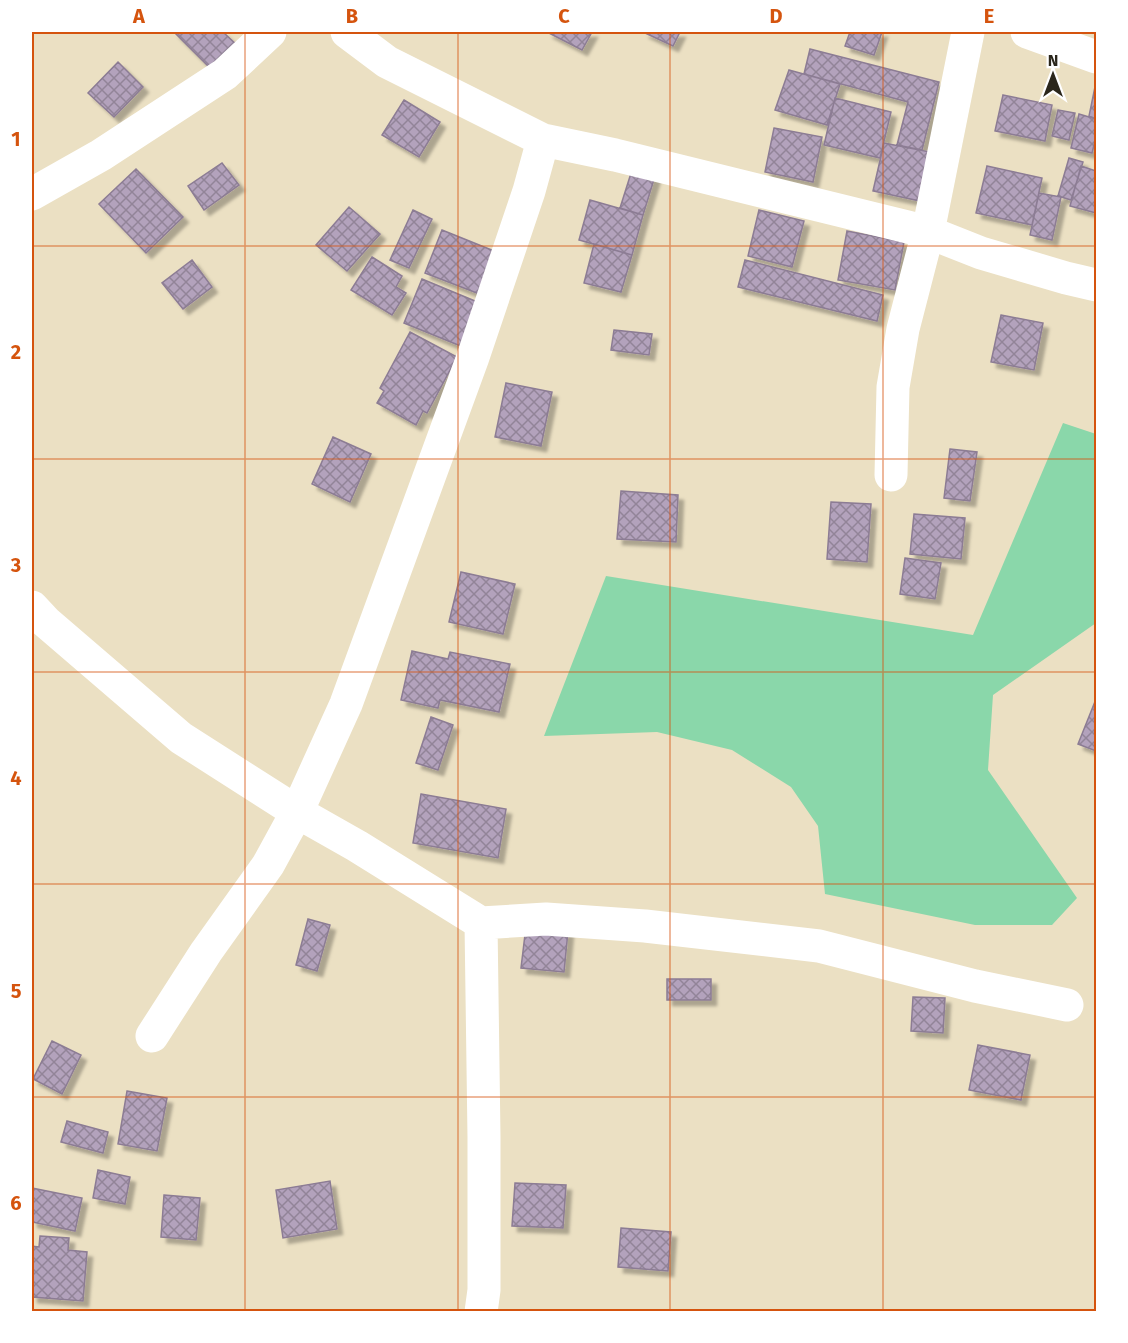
<svg xmlns="http://www.w3.org/2000/svg" width="1128" height="1343" font-family="'Fira Sans',sans-serif">
<style>
.grass{fill:#8ad7aa}
.building{fill:url(#building-cross-hatch);stroke:#8c7c94;stroke-width:1.5;filter:url(#shadow)}
.lines{fill:none;stroke-linecap:round;stroke-linejoin:round}
.minor{stroke:#fff;stroke-width:33}
.grid{fill:none;stroke:#d5540e;stroke-width:1.5;stroke-opacity:0.55}
.neatline{fill:none;stroke:#d5540e;stroke-width:2}
.grid-label{font-size:20px;text-anchor:middle;font-weight:bold;fill:#d5540e}
</style>
<defs>
<pattern id="building-cross-hatch" width="8" height="8" patternUnits="userSpaceOnUse" patternTransform="scale(1.5)"><rect width="8" height="8" fill="#b3a2bc"/><path d="M0 0l8 8M0 8l8-8" fill="none" stroke="#928498"/></pattern>
<filter id="shadow"><feDropShadow dx="5.5" dy="5.5" stdDeviation="1.5" flood-color="#0004"/></filter>
</defs>
<rect width="100%" height="100%" fill="#ebe0c3"/>
<path class="grass" d="M1063,423l33,11v189l-103,72 -5,75 89,128 -25,27h-77l-150,-31 -7,-68 -27,-39 -59,-37 -75,-18 -113,4 62,-160 367,59z"/>
<path class="building" d="M174,32h49l17,16 -25,25z
M547,32h45l-10,18z
M643,32h37l-7,14z
M850,32h32l-8,23 -29,-9z
M810,49l129,33 -17,68 -25,-5 11,-43 -104,-28z
M118,62l25,25 -29,30 -26,-24z
M789,70l51,14 -13,41 -52,-15z
M1096,82v37l-7,-3z
M1003,95l49,10 -7,36 -50,-10z
M835,98l56,14 -11,46 -56,-13z
M404,100l36,22 -21,35 -37,-22z
M1058,110l17,3 -6,27 -17,-4z
M1079,114l17,5v18l-4,16 -21,-5z
M774,128l48,9 -9,45 -48,-10z
M884,143l46,9 -10,49 -47,-10z
M1069,158l14,4 -12,38 -13,-4z
M222,163l17,22 -35,25 -16,-24z
M987,166l55,12 -10,47 -56,-12z
M1081,166l15,5v42l-26,-7z
M136,169l47,48 -37,36 -47,-49z
M632,170l23,6 -12,39 -23,-7z
M1039,193l22,4 -9,43 -22,-5z
M590,200l53,15 -11,40 -53,-15z
M349,207l31,27 -33,37 -31,-26z
M413,210l19,9 -23,49 -19,-8z
M759,210l45,11 -12,46 -44,-11z
M442,230l57,23 -17,42 -57,-22z
M847,231l57,11 -9,48 -57,-10z
M594,244l38,11 -11,37 -37,-9z
M372,257l30,19 -6,11 10,6 -14,22 -41,-25z
M192,260l20,27 -29,22 -21,-26z
M745,260l138,35 -6,26 -139,-34z
M422,279l65,27 -19,43 -64,-26z
M1001,315l42,8 -9,47 -43,-8z
M614,330l38,4 -3,21 -38,-5z
M410,332l47,25 -30,56 -4,-2 -7,14 -39,-22 7,-12 -4,-3z
M506,383l46,9 -11,54 -46,-9z
M333,437l38,17 -21,48 -38,-18z
M950,449l27,3 -7,49 -26,-3z
M621,491l57,4 -2,47 -59,-3z
M831,502l40,2 -4,58 -40,-3z
M914,514l51,4 -4,41 -51,-5z
M905,558l36,5 -6,36 -35,-5z
M461,572l54,12 -12,50 -54,-12z
M412,651l36,8 2,-7 60,12 -11,48 -59,-12 -2,8 -37,-8z
M1096,699v52l-18,-7z
M431,717l22,8 -15,45 -22,-7z
M421,794l85,15 -8,49 -85,-15z
M308,919l22,6 -13,46 -21,-6z
M526,926l42,5 -4,41 -43,-4z
M667,979h44v21h-44z
M913,997l32,1 -2,35 -32,-2z
M52,1041l29,14 -19,39 -29,-15z
M978,1045l52,10 -9,45 -52,-10z
M127,1091l40,7 -10,53 -39,-7z
M67,1121l41,11 -5,21 -42,-11z
M98,1170l32,7 -5,27 -32,-6z
M330,1181l7,48 -54,9 -7,-48z
M515,1183l51,2 -3,43 -51,-2z
M32,1188l50,10 -7,33 -43,-9z
M164,1195l36,3 -4,42 -35,-3z
M621,1228l50,4 -3,39 -50,-4z
M40,1236l29,2 -1,12 19,2 -4,49 -51,-4v-51l7,1z"/>
<g class="lines">
<path class="minor" d="M347,32l40,30 156,78 72,15 313,77 53,21 85,25 30,7
M1027,32l69,25
M32,194l69,-39 124,-81 45,-42
M891,475l2,-88 10,-58 25,-97 40,-200
M32,607l14,15 135,116 116,74 60,34 124,77 3,214v153l-3,22
M481,923l65,-4 99,7 174,20 156,40 92,19
M152,1036l54,-84 62,-87 29,-53 49,-108 127,-347 56,-166 14,-51"/>
</g>
<path class="grid" d="M245,32v1280M458,32v1280M670,32v1280M883,32v1280M32,246h1064M32,459h1064M32,672h1064M32,884h1064M32,1097h1064"/>
<rect width="1128" height="1343" fill="none" stroke="#ffffff" stroke-width="66"/>
<g transform="translate(1053 75)" stroke="#ffffff" stroke-width="4.5" paint-order="stroke">
<path d="M0-4.5L10 22L0 15L-10 22Z" fill="#2a261b"/>
<text y="-9" font-size="16" font-weight="bold" text-anchor="middle" fill="#2a261b">N</text>
</g>
<rect x="33" y="33" width="1062" height="1277" class="neatline"/>
<g class="grid-label">
<text x="139" y="23">A</text>
<text x="352" y="23">B</text>
<text x="564" y="23">C</text>
<text x="776" y="23">D</text>
<text x="989" y="23">E</text>
<text x="16" y="146">1</text>
<text x="16" y="359">2</text>
<text x="16" y="572">3</text>
<text x="16" y="785">4</text>
<text x="16" y="998">5</text>
<text x="16" y="1210">6</text>
</g>
</svg>
